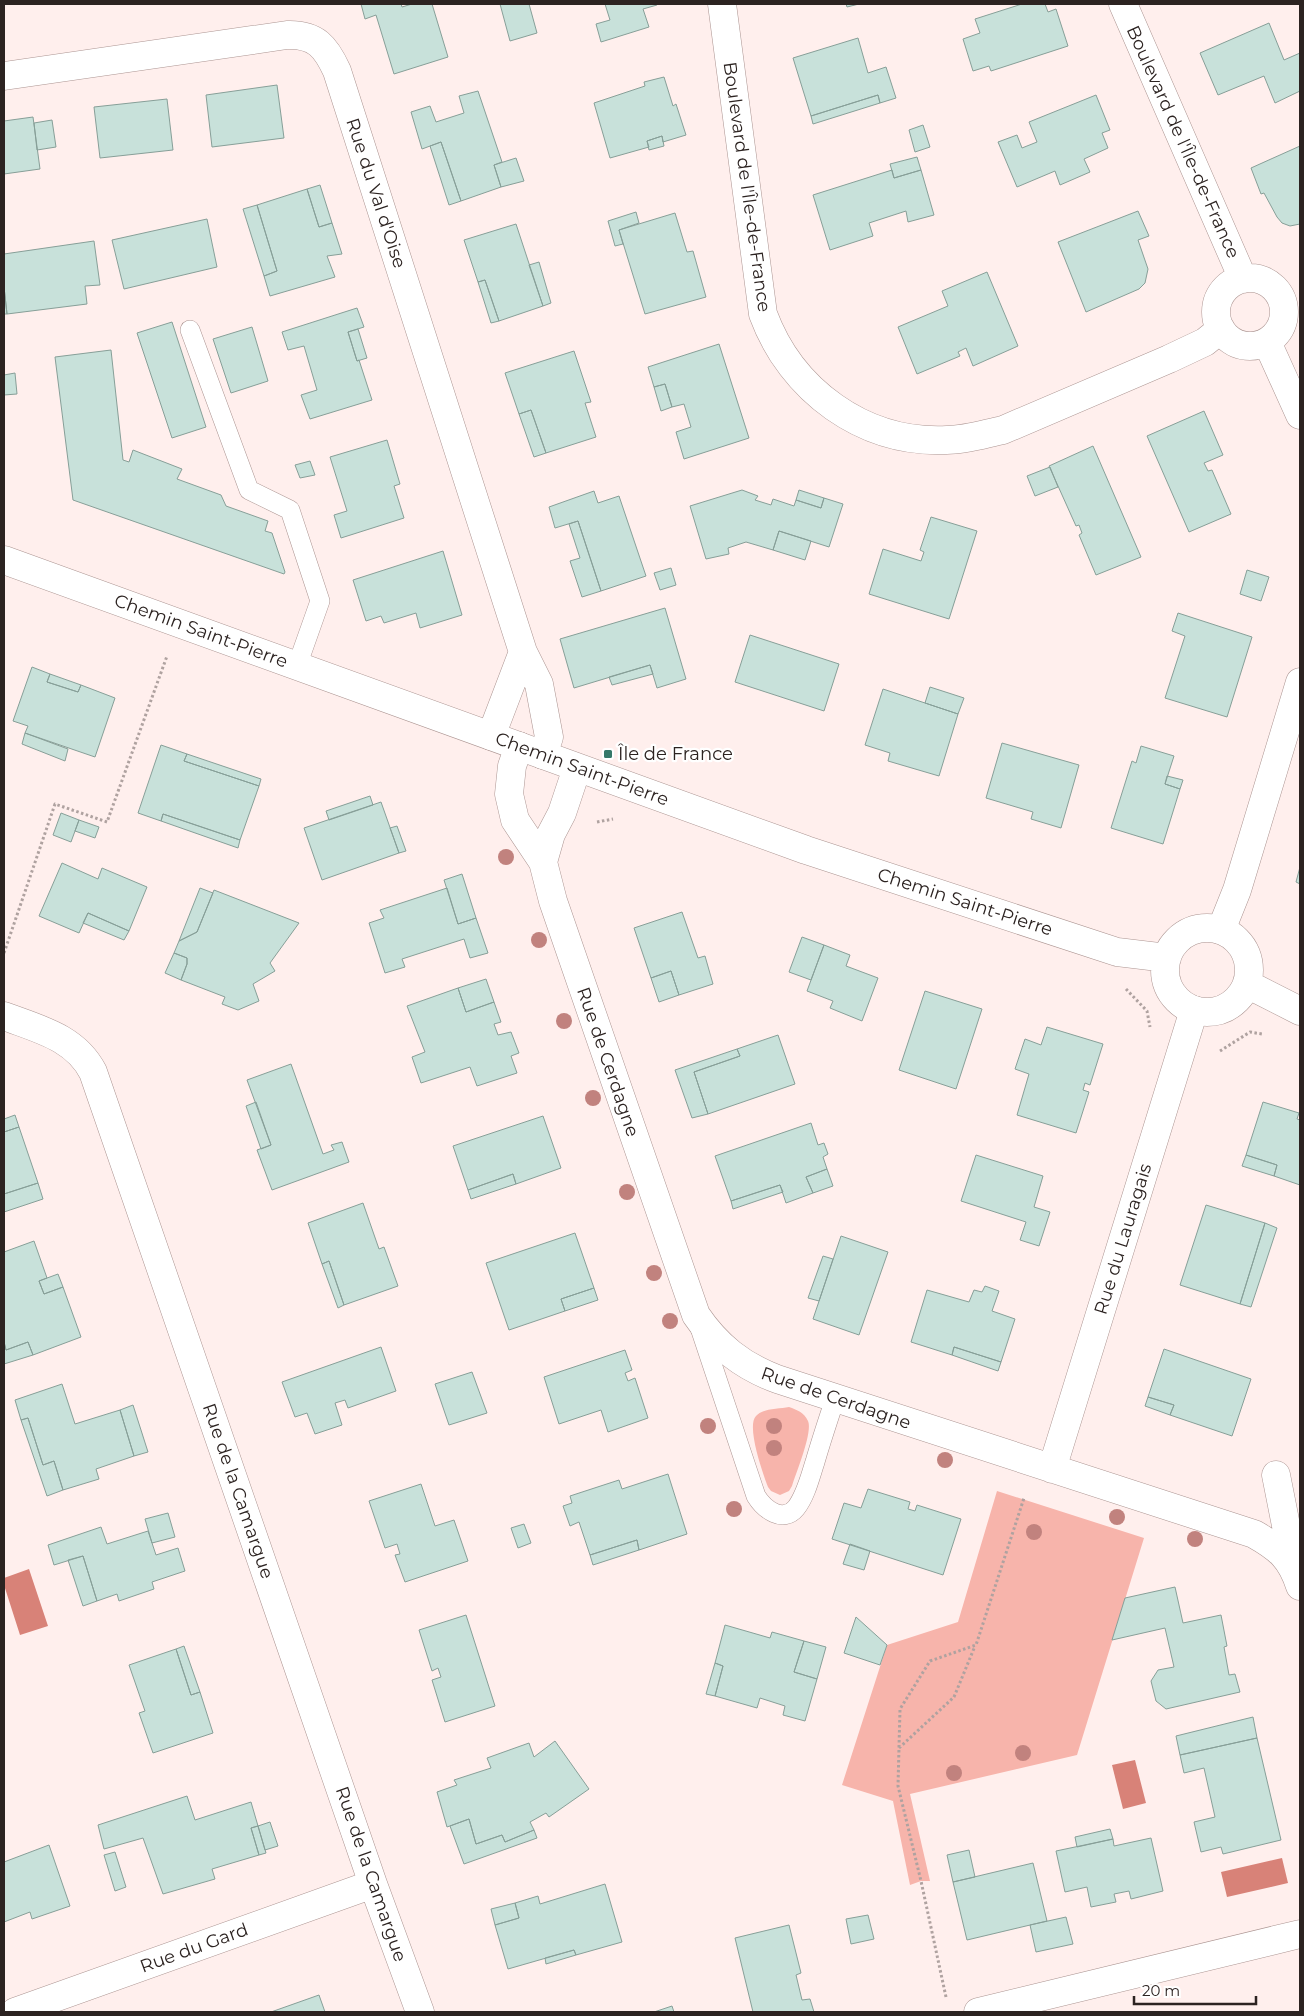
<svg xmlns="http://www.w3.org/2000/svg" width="1304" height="2016" font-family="Montserrat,sans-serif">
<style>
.green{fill:#f7b4ab}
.water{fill:#d88278}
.building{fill:#c8e1da;stroke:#879f98}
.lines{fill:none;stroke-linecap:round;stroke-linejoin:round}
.service-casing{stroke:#ac9592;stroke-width:20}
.minor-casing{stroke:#ac9592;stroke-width:29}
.secondary-casing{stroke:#ac9592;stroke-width:29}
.path{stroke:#afa2a0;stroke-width:3;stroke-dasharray:2.5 2.5;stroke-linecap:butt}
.service{stroke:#fff;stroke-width:19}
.minor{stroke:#fff;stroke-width:28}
.secondary{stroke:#fff;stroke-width:28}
.tree{fill:#c1827e}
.poi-dot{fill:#367869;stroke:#fff;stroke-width:2}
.labels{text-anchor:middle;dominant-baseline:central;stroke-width:4.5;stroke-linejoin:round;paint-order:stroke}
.street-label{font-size:18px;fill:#2c2321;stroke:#fff}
.poi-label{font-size:18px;fill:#2c2321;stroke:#fff;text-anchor:start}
</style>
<rect width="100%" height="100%" fill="#ffefed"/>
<path class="green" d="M789,1407c8,3 15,5 19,14 5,11 -12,52 -16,65l-3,5 -9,4 -9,-4 -3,-4c-5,-13 -22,-61 -12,-71 7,-8 23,-7 33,-9z
M997,1491l147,47 -67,217 -167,39 20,87h-9l-11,4 -17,-84 -51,-16 45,-140 71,-23z"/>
<path class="water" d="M29,1569l19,57 -28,9 -16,-50v-7z
M1135,1760l11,43 -23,6 -11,-44z
M1282,1858l6,25 -61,14 -6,-25z"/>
<path class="building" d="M361,4h40l1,3 10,-3h20l16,53 -54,17 -18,-59 -11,4z
M500,4h29l8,29 -27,8z
M605,4h51l1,1 -14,4 6,18 -48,15 -5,-18 14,-4z
M846,4h13l-12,3z
M1022,4h23l3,8 8,-3 12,37 -77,25 -2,-5 -16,5 -10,-32 17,-6 -5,-14z
M1269,23l15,37 16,-7v38l-25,12 -11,-27 -46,19 -18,-42z
M858,38l10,35 18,-6 10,31 -16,5 -2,-8 -67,21 -18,-58z
M664,77l9,29 3,-2 10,31 -23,7 -1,-6 -15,5 2,6 -39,11 -16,-55 51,-17 -1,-4z
M277,85l7,53 -72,9 -6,-52z
M478,91l24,71 -8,3 7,22 -40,14 -20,-59 -19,7 -11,-37 19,-6 6,16 28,-9 -5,-17z
M878,95l2,8 -67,21 -2,-8z
M1096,95l14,35 -8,3 6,15 -24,11 6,13 -30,13 -5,-14 -38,16 -19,-45 19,-7 5,13 15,-6 -8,-20z
M167,99l6,51 -73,8 -6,-51z
M33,117l7,52 -36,5v-53z
M52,120l4,27 -19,3 -3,-27z
M923,125l7,22 -15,5 -6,-22z
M662,136l2,10 -15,4 -2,-9z
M441,142l20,59 -12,4 -19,-59z
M1300,146v78l-10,2 -8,-3 -5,-6 -13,-24 -3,1 -10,-26z
M917,157l4,13 -27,8 -4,-14z
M516,158l8,23 -23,6 -7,-22z
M892,170l2,8 27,-8 13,45 -26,7 -2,-11 -37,12 4,13 -43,14 -17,-55z
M320,185l12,38 -13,4 -12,-38z
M307,189l12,38 13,-4 10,31 -15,2 8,21 -65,19 -6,-20 13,-5 -20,-66z
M257,205l20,66 -13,5 -21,-67z
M1138,211l11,25 -11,4 10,29 -3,14 -6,6 -53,23 -28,-70z
M636,212l3,11 -20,7 4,14 -8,2 -7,-25z
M675,213l12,39 6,-1 13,46 -61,17 -26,-84z
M207,219l10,48 -93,22 -12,-49z
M516,224l27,82 -44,15 -14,-41 -7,2 -14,-42z
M94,241l6,44 -15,1 2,18 -80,10 -3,-27v-33z
M539,262l12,41 -8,3 -14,-41z
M987,272l31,74 -45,20 -7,-18 -8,4 2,4 -43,18 -19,-47 50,-21 -6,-15z
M485,280l14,41 -8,2 -13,-41z
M4,287l3,27h-3z
M357,308l7,19 -16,5 9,29 2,-1 13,40 -62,19 -9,-24 16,-5 -13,-44 -16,4 -6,-18z
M172,322l34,105 -34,11 -35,-105z
M252,327l16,54 -37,12 -18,-54z
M358,329l9,29 -10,3 -9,-29z
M719,344l30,94 -65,21 -8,-27 15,-5 -7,-23 -12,3 -7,-23 -11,3 -6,-20z
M111,350l12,110 6,2 4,-12 49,19 -5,10 44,16 5,11 42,15 -3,10 7,2 13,39 -1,2 -211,-74 -18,-143z
M574,351l17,51 -6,1 11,34 -50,16 -15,-43 -12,4 -14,-41z
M15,373l2,21 -13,1v-20z
M665,384l7,23 -11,4 -7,-24z
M531,410l15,43 -12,4 -15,-43z
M1204,411l19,44 -19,8 4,8 4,-1 19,44 -42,18 -42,-96z
M387,440l13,44 -6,2 10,32 -63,20 -7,-23 13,-4 -17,-54z
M1093,446l48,111 -45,18 -17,-40 3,-2 -3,-8 -3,1 -27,-60z
M310,461l5,14 -15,3 -5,-13z
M1050,467l8,20 -23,9 -8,-20z
M742,490l16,6 -3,4 16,5 2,-6 21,7 2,-6 25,8 3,-10 19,6 -14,43 -50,-16 -6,19 -27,-8 -18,6 1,6 -23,5 -16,-53z
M799,490l25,8 -3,10 -25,-8z
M594,491l4,12 21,-7 27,80 -45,15 -23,-70 -23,7 -6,-21z
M931,517l46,14 -28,88 -80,-25 14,-45 38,12 3,-9 -4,-2z
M578,521l23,70 -19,6 -12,-36 10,-3 -11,-34z
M779,531l32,10 -6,19 -32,-10z
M443,551l19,64 -42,13 -4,-15 -32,10 -3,-7 -15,5 -13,-41z
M671,568l5,17 -16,5 -6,-17z
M1247,570l22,7 -8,24 -21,-7z
M665,608l21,71 -29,9 -7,-23 -76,23 -14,-49z
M1178,613l74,24 -25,80 -62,-19 20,-62 -13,-5z
M750,635l89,29 -15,47 -89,-29z
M650,665l3,9 -41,11 -3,-8z
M32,667l18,7 -3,8 31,10 3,-7 34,13 -20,59 -70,-24 3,-7 -15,-5z
M50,674l31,11 -3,7 -31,-10z
M930,687l34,11 -6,16 -33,-11z
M883,689l75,25 -19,62 -51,-15 2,-8 -25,-8z
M25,733l43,16 -3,12 -43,-17z
M1002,743l77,22 -18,63 -30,-9 2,-7 -47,-14z
M161,745l26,9 -3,7 75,25 -19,54 -77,-26 -2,7 -23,-8z
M1141,746l33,10 -9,28 15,5 -17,55 -52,-16 21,-67 4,2z
M187,754l74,25 -2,7 -75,-25z
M1167,776l16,4 -3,9 -15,-5z
M370,796l3,9 -44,15 -3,-9z
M381,802l18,51 -77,27 -18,-52z
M61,813l18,7 -8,22 -18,-7z
M163,814l77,26 -2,8 -77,-27z
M79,820l20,7 -4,11 -20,-7z
M397,826l9,25 -7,2 -9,-25z
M62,863l36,16 4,-11 45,19 -18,44 -41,-18 -9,20 -40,-17z
M1300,867v17l-4,-2z
M462,874l14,44 -18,6 -14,-44z
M200,888l13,5 -16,39 -18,9z
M447,888l11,36 18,-6 12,35 -18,5 -6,-19 -62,20 3,8 -20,6 -16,-50 15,-5 -4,-8z
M214,890l85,33 -29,40 5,8 -22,13 6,17 -21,9 -16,-6 3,-7 -44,-17 6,-16v-6l-13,-5 5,-12 18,-9z
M682,912l16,46 7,-2 8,28 -34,11 -8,-24 -20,7 -17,-50z
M88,913l41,18 -5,9 -41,-17z
M802,937l22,8 -13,35 -22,-8z
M824,945l26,10 -4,11 32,12 -16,43 -32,-13 3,-7 -26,-10z
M174,953l13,5v6l-6,16 -16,-7z
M671,971l8,24 -20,7 -8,-24z
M486,979l8,23 -28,10 -8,-24z
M458,988l8,24 28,-10 7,20 -7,2 4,11 13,-3 8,21 -8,3 6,17 -40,13 -7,-19 -49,16 -9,-26 13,-5 -18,-46z
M925,991l57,18 -26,80 -57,-19z
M1047,1027l56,17 -13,41 -5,-2 -2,7 6,2 -13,41 -59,-18 12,-41 -14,-5 10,-30 16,6z
M778,1035l17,49 -87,30 -14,-42 46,-16 -3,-7z
M737,1049l3,7 -46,16 14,42 -16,4 -17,-48z
M291,1064l32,90 11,-4 -3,-5 11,-3 7,20 -77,28 -15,-40 14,-5 -24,-65z
M256,1102l15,43 -10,4 -15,-43z
M1263,1102l36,11 -2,6 3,1v65l-26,-9 3,-11 -31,-10z
M15,1115l4,12 -15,5v-13z
M543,1116l18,52 -45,16 -3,-10 -45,16 -15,-44z
M811,1123l7,22 6,-2 4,11 -5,3 4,12 -21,8 7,16 -27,10 -6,-18 -49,16 -16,-45z
M19,1127l19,56 -34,11v-62z
M976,1155l67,21 -9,31 16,5 -11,34 -19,-6 6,-18 -65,-21z
M1246,1155l31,10 -3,11 -32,-10z
M827,1169l6,17 -20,7 -7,-16z
M513,1174l3,10 -45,15 -3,-9z
M38,1183l5,16 -39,13v-18z
M780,1185l3,7 -50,17 -2,-8z
M363,1203l16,46 5,-2 14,39 -54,19 -15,-44 -7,3 -14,-41z
M1206,1205l59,18 -25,81 -60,-19z
M1265,1223l12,5 -26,79 -11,-3z
M575,1233l19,55 -33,11 4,12 -56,19 -23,-67z
M841,1236l47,16 -29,83 -46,-16z
M34,1241l13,37 -8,3 5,13 19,-7 18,50 -48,18 -5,-13 -22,8 -2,-8v-90z
M823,1256l10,3 -14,42 -11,-3z
M329,1261l15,44 -6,3 -16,-44z
M58,1274l5,13 -19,7 -5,-13z
M985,1286l14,5 -7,20 23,8 -14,43 -47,-15 -2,8 -41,-13 16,-52 42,12 5,-12 8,2z
M594,1288l4,12 -33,11 -4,-12z
M4,1342l2,8 22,-8 5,13 -29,9z
M381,1347l15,44 -48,17 -3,-8 -10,3 7,22 -27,9 -8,-21 -12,4 -13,-35z
M954,1347l47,15 -3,9 -46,-16z
M1164,1349l87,30 -19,57 -62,-21 4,-10 -26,-8z
M625,1350l7,20 -7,3 3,8 7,-3 13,40 -40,14 -7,-22 -42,14 -15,-47z
M472,1372l15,41 -38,12 -14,-41z
M62,1384l13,40 45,-14 14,46 -38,13 3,10 -36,11 -9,-29 -11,4 -15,-47 -7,2 -6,-20z
M1148,1397l26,8 -4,10 -25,-9z
M133,1405l15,47 -14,4 -14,-46z
M28,1418l15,47 11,-4 9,29 -16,6 -26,-76z
M668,1474l19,60 -48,16 -2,-10 -47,15 -11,-33 -9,4 -7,-20 9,-3 -2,-7 49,-16 3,9z
M421,1484l14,42 19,-6 14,41 -63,21 -10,-27 5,-1 -3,-10 -12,4 -16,-47z
M868,1489l42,13 -2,7 7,2 2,-6 44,14 -18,56 -111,-36 12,-36 17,5z
M168,1513l7,24 -23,6 -7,-24z
M524,1524l7,19 -13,5 -7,-20z
M101,1527l6,17 41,-13 8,24 22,-7 7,23 -33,11 2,7 -35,12 -2,-7 -20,7 -14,-45 -29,9 -6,-20z
M637,1540l2,10 -46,15 -3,-10z
M850,1544l20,7 -6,19 -21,-6z
M83,1556l14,45 -14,5 -15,-46z
M1175,1587l8,36 38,-8 6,31 -3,1 5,28 6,-1 5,18 -74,17 -10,-8 -5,-20 7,-11 16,-3 -9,-39 -53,12 13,-42z
M466,1615l29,91 -50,16 -13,-42 9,-3 -3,-9 -6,3 -13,-41z
M856,1617l31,28 -7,20 -36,-12z
M725,1625l45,13 2,-6 32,9 -10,31 23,7 -12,42 -22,-6 2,-9 -25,-8 -3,10 -42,-12 8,-30 -8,-3z
M804,1641l22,6 -9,32 -23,-7z
M184,1646l16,46 -9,3 -15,-46z
M176,1649l15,46 9,-3 13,41 -60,20 -14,-40 6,-2 -16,-46z
M715,1663l8,3 -8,30 -9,-2z
M1253,1717l4,21 -77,17 -4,-19z
M1257,1738l24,102 -58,14 -2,-7 -20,5 -7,-30 21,-5 -11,-49 -20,5 -4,-18z
M555,1741l34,48 -40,28 -3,-4 -16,9 4,8 -29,12 -3,-7 -26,9 -7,-25 -22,8 -10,-35 20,-7 -3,-5 37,-12 -4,-10 42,-15 5,14z
M187,1796l8,24 56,-18 7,24 -7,2 8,27 -47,14 3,10 -52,15 -20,-56 -39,11 -6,-24z
M469,1819l7,25 26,-9 3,7 29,-12 3,8 -73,26 -14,-38z
M270,1822l8,24 -13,4 -7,-24z
M258,1826l8,27 -7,2 -8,-27z
M1110,1829l3,10 -36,8 -2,-10z
M1151,1838l12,53 -32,8 -2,-8 -15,3 2,8 -25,5 -4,-20 -22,5 -9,-41 57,-12 1,7z
M49,1845l21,61 -38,13 -2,-7 -26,10v-60z
M969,1850l6,27 -22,5 -6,-27z
M115,1852l11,35 -11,4 -11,-36z
M1033,1863l14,58 -80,19 -14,-58z
M605,1884l17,58 -46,13 -2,-5 -66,19 -13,-44 24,-7 -4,-15 23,-7 2,8z
M515,1903l4,15 -24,7 -4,-16z
M868,1915l6,24 -23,5 -5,-25z
M1066,1917l7,27 -37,8 -6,-27z
M789,1925l12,48 -5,2 6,25 8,-1 4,13h-61l-18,-74z
M574,1950l2,5 -30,9 -1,-6z
M319,1995l6,17h-54z
M672,2006l2,6h-20z"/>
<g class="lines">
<defs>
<path id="service" d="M190,330l59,160 41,20 30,91 -23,65
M700,1328l56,168c8,13 27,28 40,12 10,-13 14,-31 19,-46 6,-21 13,-42 20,-63"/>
<path id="minor" d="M722,4l41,310c28,76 100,130 184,126 19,0 37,-6 56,-10l166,-71 36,-17 16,-13
M1123,4l120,275
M4,76l283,-41c29,-1 39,12 50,36l186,581 16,32 10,53 -6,18
M1216 312a34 34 0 1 1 68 0a34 34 0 1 1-68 0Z
M1267,342l33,73
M491,736l32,-84
M519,746l-7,20 -3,28 6,26 28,42 10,39 143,414c21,31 46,51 81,64l477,155c25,14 37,24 46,52
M543,862l8,-28 11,-21 15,-45
M1221,930l16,-40 63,-208
M4,1016c34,13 71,21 89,56l280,812 47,128
M1052,1469l142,-459
M1276,1475l18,91
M15,2012l358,-128
M978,2012l322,-78"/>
<path id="secondary" d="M4,560l802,290 311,102 50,6
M1165 970a42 42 0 1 1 84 0a42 42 0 1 1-84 0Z
M1247,984l53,27"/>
</defs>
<use href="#service" class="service-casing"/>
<use href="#minor" class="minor-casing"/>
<use href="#secondary" class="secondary-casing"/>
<path class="path" d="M597,822l16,-3
M4,953l51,-149 52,18 60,-166
M1126,989l21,22 3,16
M1220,1051l30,-19 12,2
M899,1748l55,-51 21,-51
M946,1997l-25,-116 -23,-95 2,-77 30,-48 46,-16 48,-147"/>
<use href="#service" class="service"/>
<use href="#minor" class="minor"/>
<use href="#secondary" class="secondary"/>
</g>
<g class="tree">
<circle cx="506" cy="857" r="8"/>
<circle cx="539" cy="940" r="8"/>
<circle cx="564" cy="1021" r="8"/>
<circle cx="593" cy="1098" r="8"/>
<circle cx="627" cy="1192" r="8"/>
<circle cx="654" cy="1273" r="8"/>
<circle cx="670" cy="1321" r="8"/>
<circle cx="708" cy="1426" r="8"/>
<circle cx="774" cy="1426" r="8"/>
<circle cx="774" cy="1448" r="8"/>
<circle cx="945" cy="1460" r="8"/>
<circle cx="734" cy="1509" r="8"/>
<circle cx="1117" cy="1517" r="8"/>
<circle cx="1034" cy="1532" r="8"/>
<circle cx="1195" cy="1539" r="8"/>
<circle cx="1023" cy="1753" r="8"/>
<circle cx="954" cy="1773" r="8"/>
</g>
<rect class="poi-dot" x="603" y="749" width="10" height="10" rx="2.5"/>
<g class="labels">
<g class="street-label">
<text transform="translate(1183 142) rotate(66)">Boulevard de l'Île-de-France</text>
<text transform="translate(747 187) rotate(82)">Boulevard de l'Île-de-France</text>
<text transform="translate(376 193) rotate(72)">Rue du Val d'Oise</text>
<text transform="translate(201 631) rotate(20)">Chemin Saint-Pierre</text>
<text transform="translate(582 769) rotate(20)">Chemin Saint-Pierre</text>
<text transform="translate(965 902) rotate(18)">Chemin Saint-Pierre</text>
<text transform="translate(608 1062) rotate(71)">Rue de Cerdagne</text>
<text transform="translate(1123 1239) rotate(-73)">Rue du Lauragais</text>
<text transform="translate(836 1398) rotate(19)">Rue de Cerdagne</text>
<text transform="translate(238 1491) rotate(71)">Rue de la Camargue</text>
<text transform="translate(371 1874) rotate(71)">Rue de la Camargue</text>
<text transform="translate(194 1948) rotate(-20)">Rue du Gard</text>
</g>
<g class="poi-label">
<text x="618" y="754">Île de France</text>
</g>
</g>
<rect width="1304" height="2016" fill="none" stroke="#2c2321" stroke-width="10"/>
<path d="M1134 1996v8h122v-8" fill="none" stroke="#2c2321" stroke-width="2.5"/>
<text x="1142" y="1996" font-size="15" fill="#2c2321" stroke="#ffffff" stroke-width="4" paint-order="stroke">20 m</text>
</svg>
